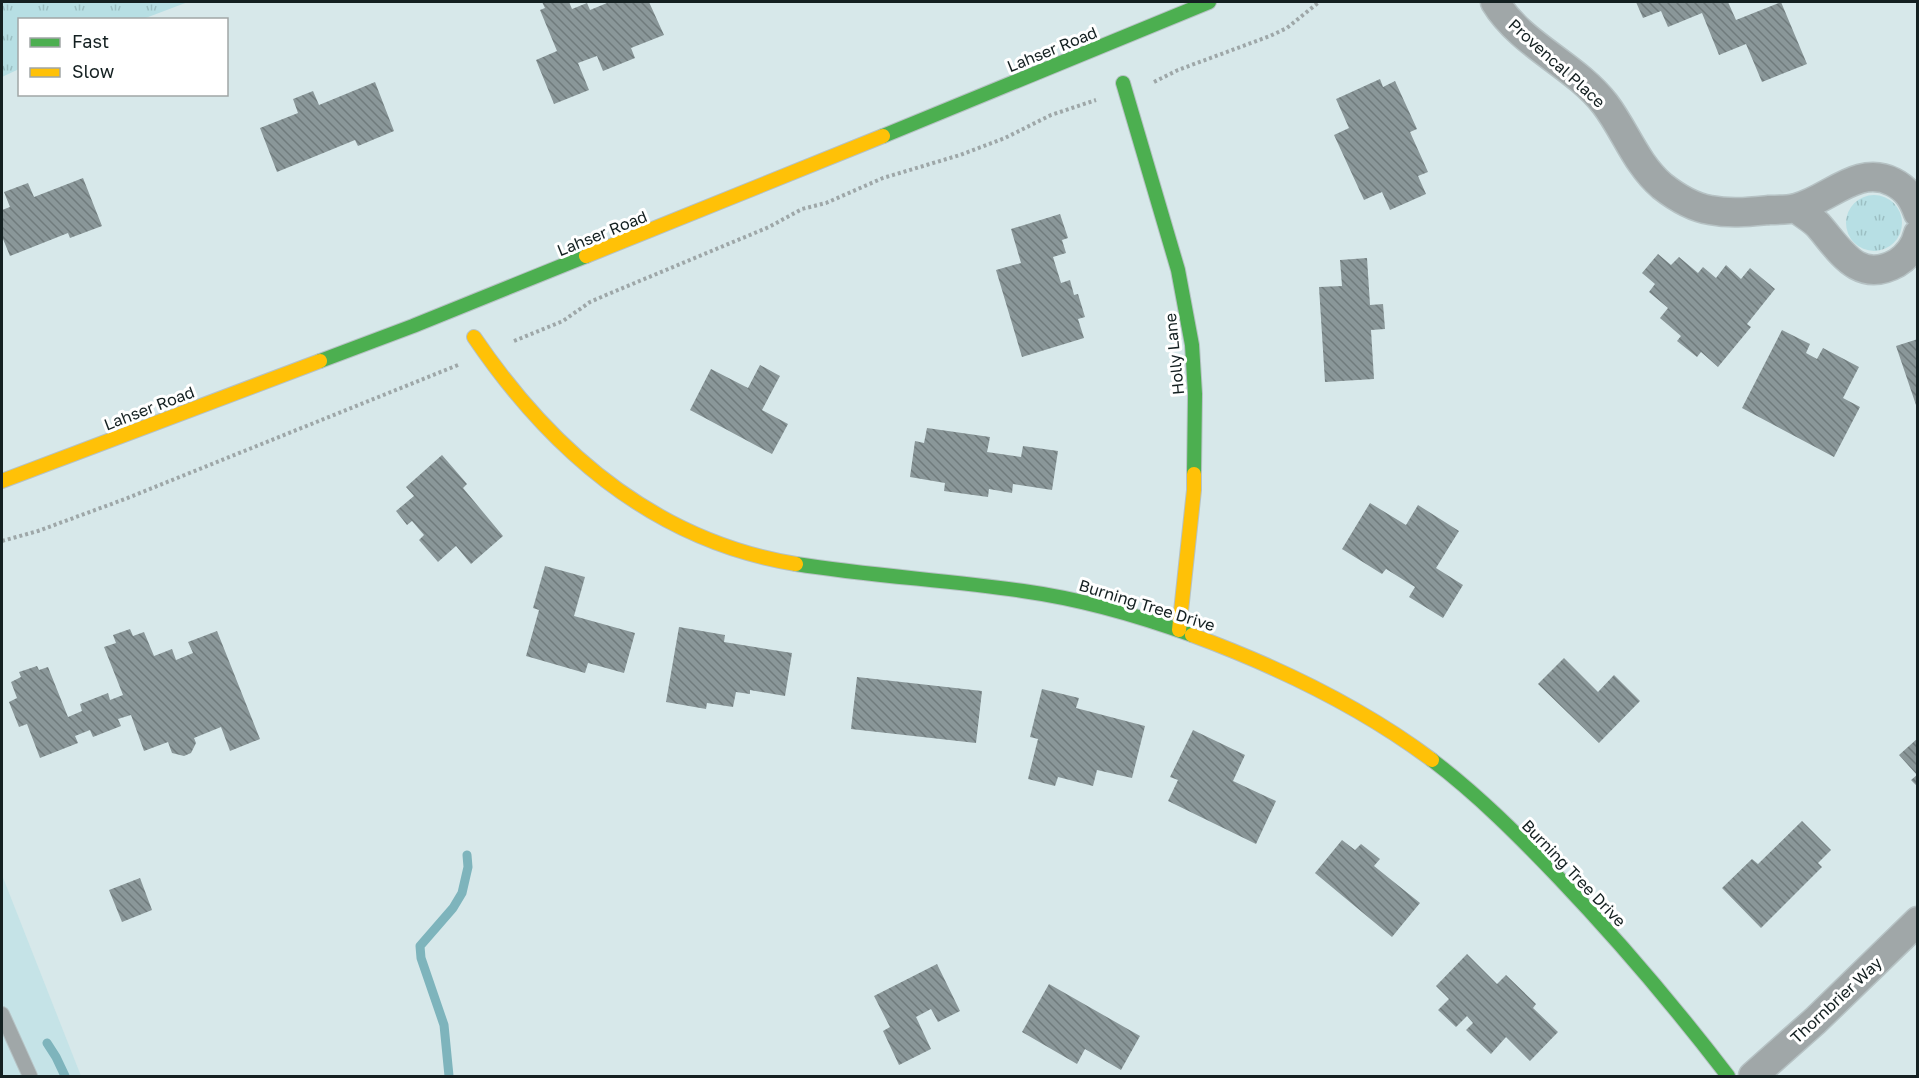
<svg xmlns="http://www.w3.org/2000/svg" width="1919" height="1078" font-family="'Golos Text',sans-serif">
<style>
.built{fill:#c5e3e7}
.grass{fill:url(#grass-tufts)}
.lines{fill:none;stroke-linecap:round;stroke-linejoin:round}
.stream{stroke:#7eb4bc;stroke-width:9}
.building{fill:url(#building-back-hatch)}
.lane-casing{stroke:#b6c2c4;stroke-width:16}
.street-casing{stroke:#b6c2c4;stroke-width:31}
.fast-casing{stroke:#b6c2c4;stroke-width:16}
.slow-casing{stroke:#b6c2c4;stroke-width:16}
.path{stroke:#9ea7a8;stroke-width:4;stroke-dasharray:3 3;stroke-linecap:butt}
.lane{stroke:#a0a7a8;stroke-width:14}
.street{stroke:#a0a7a8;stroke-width:28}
.fast{stroke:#4caf50;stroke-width:14}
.slow{stroke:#ffc107;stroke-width:14}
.labels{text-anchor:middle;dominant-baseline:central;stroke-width:6;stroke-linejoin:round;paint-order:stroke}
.street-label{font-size:16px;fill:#142021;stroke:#fff}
</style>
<defs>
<pattern id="grass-tufts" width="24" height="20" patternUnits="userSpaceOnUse" patternTransform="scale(1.5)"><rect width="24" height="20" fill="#b7dfe4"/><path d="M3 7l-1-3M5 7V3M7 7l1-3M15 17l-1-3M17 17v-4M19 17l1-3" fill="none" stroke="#9cbfc3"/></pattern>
<pattern id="building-back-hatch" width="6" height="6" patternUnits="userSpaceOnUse" patternTransform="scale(1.5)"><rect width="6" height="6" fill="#8a9799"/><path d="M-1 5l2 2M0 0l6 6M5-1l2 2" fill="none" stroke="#707b7c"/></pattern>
</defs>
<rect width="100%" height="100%" fill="#d7e8ea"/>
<path class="built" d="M2,875l79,201h-79z"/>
<path class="grass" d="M2,2h186l-45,17 -123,1 -1,49 -17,8z
M1846 223a28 28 0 1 1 56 0a28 28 0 1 1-56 0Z"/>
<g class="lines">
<path class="stream" d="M47,1043l9,14 9,19
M449,1076l-5,-51 -23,-67 -1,-12 33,-38 9,-15 6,-26 -1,-12"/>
</g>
<path class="building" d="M542,2h27l3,7 15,-6 3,7 17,-7 -1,-1h43l15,33 -33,13 4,10 -32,13 -6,-15 -19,7 11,27 -35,14 -18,-44 21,-9 -17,-41 5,-2z
M1636,2h92l8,18 45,-18 26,62 -45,18 -16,-38 -27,11 -17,-42 -34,14 -7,-16 -18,7z
M1380,79l3,8 12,-6 22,48 -7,3 18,40 -10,4 8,18 -36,16 -8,-18 -18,8 -30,-65 15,-7 -13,-29z
M375,82l19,49 -36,15 -3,-6 -78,32 -17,-44 38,-15 -5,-14 20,-8 6,14z
M83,178l19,48 -32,12 -2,-5 -58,23 -7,-17 -1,1v-30l8,-3 -6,-15 24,-9 6,14z
M1060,214l8,24 -6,2 4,13 -13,4 8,26 9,-3 4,15 4,-1 7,23 -7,2 6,19 -62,19 -26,-87 25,-7 -10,-34z
M1658,254l13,11 8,-8 19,16 5,-6 13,11 10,-13 15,14 9,-11 25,21 -28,35 4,3 -33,40 -17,-15 -4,5 -20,-16 4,-5 -21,-18 8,-10 -19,-16 6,-8 -13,-11z
M1367,258l3,47 13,-1 2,25 -14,1 3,49 -49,3 -6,-95 23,-1 -2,-26z
M1782,330l28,14 -4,9 11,6 6,-11 36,19 -16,31 17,9 -26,50 -92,-49z
M1918,339v69h-1l-21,-62z
M760,365l20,11 -18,34 26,14 -16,30 -82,-44 21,-41 37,19z
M927,428l63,9 -3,15 34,5 2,-11 35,5 -6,39 -39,-6 -1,9 -23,-4 -1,8 -44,-6 1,-8 -35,-6 5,-36 9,2z
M442,455l25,29 -4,4 40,48 -32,28 -15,-18 -18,16 -19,-22 5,-5 -12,-14 -5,4 -11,-14 18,-15 -8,-9z
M1370,503l36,22 12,-20 41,26 -23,37 27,17 -20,33 -34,-21 6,-10 -29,-18 -4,5 -40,-25z
M545,566l40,11 -11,39 61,17 -11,40 -36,-10 -3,10 -59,-17 13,-46 -6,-2z
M679,627l46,8 -1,7 68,11 -7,43 -35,-6v4l-14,-2 -3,15 -26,-4 -1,6 -40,-7z
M130,629l3,7 11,-4 10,24 18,-7 4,11 17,-7 -5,-11 29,-11 43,108 -30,12 -9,-24 -27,11 2,5 -5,10 -7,3 -12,-3 -4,-11 -24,9 -13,-36 -13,4 3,7 -28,11 -3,-7 -15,6 3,7 -38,15 -13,-34 -8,3 -10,-25 8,-4 -6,-16 10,-5 -2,-5 18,-6 2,4 9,-3 20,50 14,-6 -2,-7 28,-11 2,7 13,-5 -19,-48 12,-4 -3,-8z
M1564,658l34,34 16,-17 26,26 -41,42 -61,-59z
M857,677l125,14 -6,52 -125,-14z
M1042,689l37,9 -3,10 69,18 -13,52 -35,-8 -4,16 -35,-9 -3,9 -27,-7 10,-40 -8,-2z
M1193,730l52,25 -12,26 43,20 -20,43 -88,-43 10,-21 -8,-3z
M1918,738v49l-7,-7 6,-5 -18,-20z
M1802,821l29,29 -13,13 4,4 -61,61 -39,-40 30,-29 6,5z
M1342,840l13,10 6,-6 19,15 -6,7 46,37 -28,34 -77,-64z
M140,878l12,32 -30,12 -13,-32z
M1467,954l30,30 9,-9 30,29 -3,4 25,24 -28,29 -24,-24 -15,17 -25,-24 7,-7 -6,-7 -11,11 -18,-17 11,-11 -13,-13z
M937,964l23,47 -22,11 -7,-13 -15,8 15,32 -32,16 -16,-34 7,-4 -16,-31z
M1049,984l91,52 -19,34 -36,-21 -8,15 -55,-32z"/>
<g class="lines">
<defs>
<path id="lane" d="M2,1014l28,62"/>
<path id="street" d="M1495,2c26,43 80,63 110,102 20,26 31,60 57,82 14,11 30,21 48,24 21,4 38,2 59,0 9,0 19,0 27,-2 33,-8 62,-44 97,-26 14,7 20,17 25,31
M1796,208c7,6 16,11 22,17 22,25 40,60 79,38 11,-7 18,-16 21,-29
M1753,1076l62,-55 103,-100"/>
<path id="fast" d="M1123,83l55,187 14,75 3,49 -1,80
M883,136l326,-134
M320,361l93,-35 173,-70
M796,564c75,12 152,16 227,27 58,8 114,24 169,44
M1432,760c46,35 87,76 127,118 60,63 116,129 169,198"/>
<path id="slow" d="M586,256l297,-120
M474,337c78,115 181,204 322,227
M2,481l318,-120
M1179,630l15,-140v-16
M1192,635c84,31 168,71 240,125"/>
</defs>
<use href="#lane" class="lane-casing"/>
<use href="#street" class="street-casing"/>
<use href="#fast" class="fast-casing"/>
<use href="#slow" class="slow-casing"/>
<path class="path" d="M1154,82l24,-12 92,-34 17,-8 32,-26
M514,341l49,-20 27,-19 16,-7 163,-68 33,-18 24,-6 57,-25 77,-23 45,-17 46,-23 45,-15
M2,541l36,-10 87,-32 333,-134"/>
<use href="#lane" class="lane"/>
<use href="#street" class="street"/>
<use href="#fast" class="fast"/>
<use href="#slow" class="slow"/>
</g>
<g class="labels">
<g class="street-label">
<text transform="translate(1052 49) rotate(-22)">Lahser Road</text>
<text transform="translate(1557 63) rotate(42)">Provencal Place</text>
<text transform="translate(602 233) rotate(-22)">Lahser Road</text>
<text transform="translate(1174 354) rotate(-96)">Holly Lane</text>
<text transform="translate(149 408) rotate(-21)">Lahser Road</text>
<text transform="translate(1147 605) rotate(17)">Burning Tree Drive</text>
<text transform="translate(1574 873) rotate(46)">Burning Tree Drive</text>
<text transform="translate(1836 1000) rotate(-43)">Thornbrier Way</text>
</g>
</g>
<rect width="1919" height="1078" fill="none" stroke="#142021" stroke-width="6"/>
<rect x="18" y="18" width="210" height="78" fill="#ffffff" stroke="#a1a6a6" stroke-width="1.5"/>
<rect x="30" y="38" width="30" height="9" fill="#4caf50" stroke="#a1a6a6" stroke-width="1.5"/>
<text x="72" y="48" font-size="18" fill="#142021">Fast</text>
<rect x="30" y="68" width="30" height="9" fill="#ffc107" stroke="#a1a6a6" stroke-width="1.5"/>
<text x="72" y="78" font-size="18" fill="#142021">Slow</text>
</svg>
